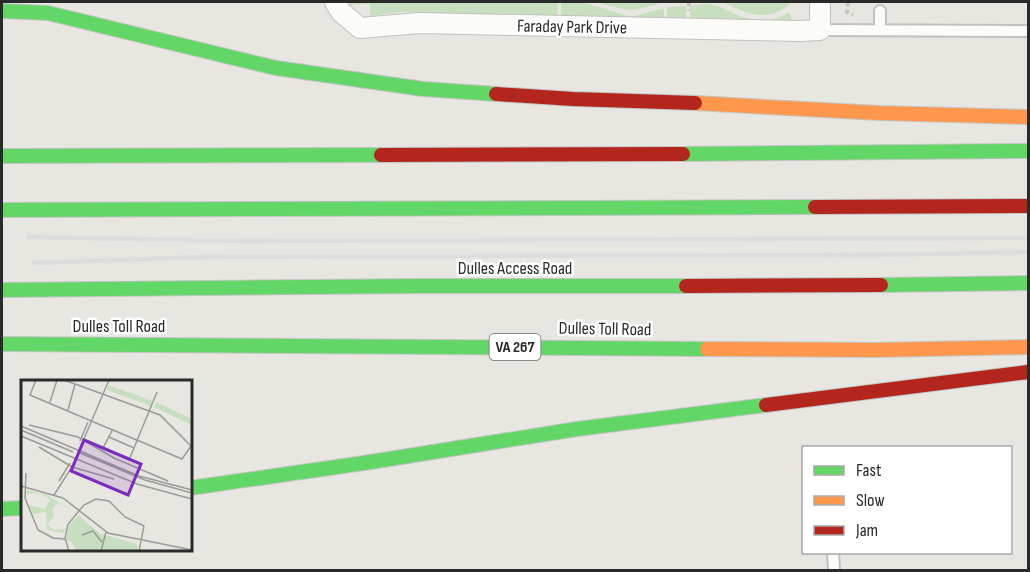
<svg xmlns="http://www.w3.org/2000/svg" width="1030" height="572" font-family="'Sofia Sans Condensed',sans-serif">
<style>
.green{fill:#c7dfbe}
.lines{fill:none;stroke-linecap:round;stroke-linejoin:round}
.lane-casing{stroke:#c2c1c0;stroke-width:14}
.street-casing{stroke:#c2c1c0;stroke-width:22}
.fast-casing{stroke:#c4c4c2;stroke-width:16}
.slow-casing{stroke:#c4c4c2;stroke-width:16}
.jam-casing{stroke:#c4c4c2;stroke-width:16}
.path{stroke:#c5c5c4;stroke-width:4;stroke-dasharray:4.5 3;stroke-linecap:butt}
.lane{stroke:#fbfbfa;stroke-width:10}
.street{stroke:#fbfbfa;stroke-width:20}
.fast{stroke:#63d668;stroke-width:14}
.slow{stroke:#ff974d;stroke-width:14}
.jam{stroke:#b3261e;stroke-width:14}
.rail{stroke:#ddddde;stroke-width:4.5}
.labels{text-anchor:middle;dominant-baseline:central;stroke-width:5;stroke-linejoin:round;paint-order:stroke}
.shield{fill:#fff;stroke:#6a6a6a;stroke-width:1.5}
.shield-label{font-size:16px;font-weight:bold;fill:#2a2a2a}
.street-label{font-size:18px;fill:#2a2a2a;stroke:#fff}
.inset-road{fill:none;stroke:#9b9b98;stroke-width:1.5}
.view{fill:#7b2cbf;fill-opacity:0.15;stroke:#7b2cbf;stroke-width:3}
.inset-edge{fill:none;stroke:#2a2a2a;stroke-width:3}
</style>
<rect width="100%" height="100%" fill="#e7e6e1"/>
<path class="green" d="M344,2h214l-1,14 -157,-4 -30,4v-12h-18l-1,6z
M568,2h14l49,15 33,-9v12l-103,-4v-13z
M597,2h67c-31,10 -35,10 -67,0z
M722,2h68v2c-24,20 -43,9 -68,-2z
M705,4c13,0 20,6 32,11 15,7 39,8 52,-3l3,9 -102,-1v-14z
M686,6v13l-19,1v-13z"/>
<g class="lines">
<defs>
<path id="lane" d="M880,11v19
M820,30l208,1
M833,552l1,18"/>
<path id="street" d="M335,2l6,10 19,16 59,-5 380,8 21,-1v-28"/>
<path id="fast" d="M2,11l46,2 228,55 147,21 73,5
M683,154l345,-3
M2,156l379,-1
M2,210l813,-3
M881,285l147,-2
M2,290l418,-4h266
M2,344l705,5
M190,488l174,-25 213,-34 189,-24
M2,509l20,-1"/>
<path id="slow" d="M695,103l184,10 149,4
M707,349l168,1 153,-3"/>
<path id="jam" d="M496,94l77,5 122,4
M381,155l302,-1
M815,207l213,-1
M686,286l195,-1
M766,405l262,-33"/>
</defs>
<use href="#lane" class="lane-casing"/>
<use href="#street" class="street-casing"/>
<use href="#fast" class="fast-casing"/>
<use href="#slow" class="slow-casing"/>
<use href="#jam" class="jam-casing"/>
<path class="path" d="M689,2v9
M848,2l-1,10 6,3"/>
<use href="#lane" class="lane"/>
<use href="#street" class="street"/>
<use href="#fast" class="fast"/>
<use href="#slow" class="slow"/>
<use href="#jam" class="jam"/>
<path class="rail" d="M28,237l217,4 783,-3
M34,263l168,-6 673,-2 153,-3"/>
</g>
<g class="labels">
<rect class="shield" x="489.5" y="334" width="51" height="26" rx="4.5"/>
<g class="shield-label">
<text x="515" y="347">VA 267</text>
</g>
<g class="street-label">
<text transform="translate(572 27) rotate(1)">Faraday Park Drive</text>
<text x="515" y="268">Dulles Access Road</text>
<text x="119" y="326">Dulles Toll Road</text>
<text transform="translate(605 329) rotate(1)">Dulles Toll Road</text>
</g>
</g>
<g transform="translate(21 380)">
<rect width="171" height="171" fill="#e7e6e1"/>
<path d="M87,5l45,16 -2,5 -44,-16zM135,22l36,17v6l-38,-18zM6,110l20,5 28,17 -16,-9 -7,5 2,7 -7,10 8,5 10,-1 -1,4 -17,-3 -1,-18 -13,2 -4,-9 16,4 5,-10 -12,-6 -12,1zM57,135l23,19 36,10 1,7h-61l-6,-10h-5l2,-14z" fill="#c7dfbe"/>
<path class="inset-road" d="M15,0l-6,15 59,25 93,39 9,-13M43,0l96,35 32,32M29,22l7,-22M47,30l7,-26M8,45l49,12 36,21 54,23M0,46l118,50 53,14M92,49l-10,19 26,12 28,-68M0,50l52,22M0,56l116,48 55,15M88,57l25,11M59,61l8,-19M18,67l33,20 42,12M59,73l65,27 47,13M5,93l-1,25 13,32 15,8 12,1M38,101l11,-18M0,106l42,12 45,35 84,17M33,115l18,-28 37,-87M61,155l11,-4 9,11M48,171l-4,-13 3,-14 16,-19 12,-6 13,2 16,16 19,9M80,171l5,-19M118,171l5,-25"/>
<path class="view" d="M63,60l57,24 -13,31 -57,-24z"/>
<rect width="171" height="171" class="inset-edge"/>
</g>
<rect width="1030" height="572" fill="none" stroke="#2a2a2a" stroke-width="6"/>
<rect x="802" y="446" width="210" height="108" fill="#ffffff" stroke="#aaaaaa" stroke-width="1.5"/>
<rect x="814" y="466" width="30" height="9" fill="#63d668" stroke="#aaaaaa" stroke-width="1.5"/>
<text x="856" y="476" font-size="18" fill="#2a2a2a">Fast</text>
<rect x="814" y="496" width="30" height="9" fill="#ff974d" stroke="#aaaaaa" stroke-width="1.5"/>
<text x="856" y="506" font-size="18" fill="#2a2a2a">Slow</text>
<rect x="814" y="526" width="30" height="9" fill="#b3261e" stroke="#aaaaaa" stroke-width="1.5"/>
<text x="856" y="536" font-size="18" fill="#2a2a2a">Jam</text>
</svg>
